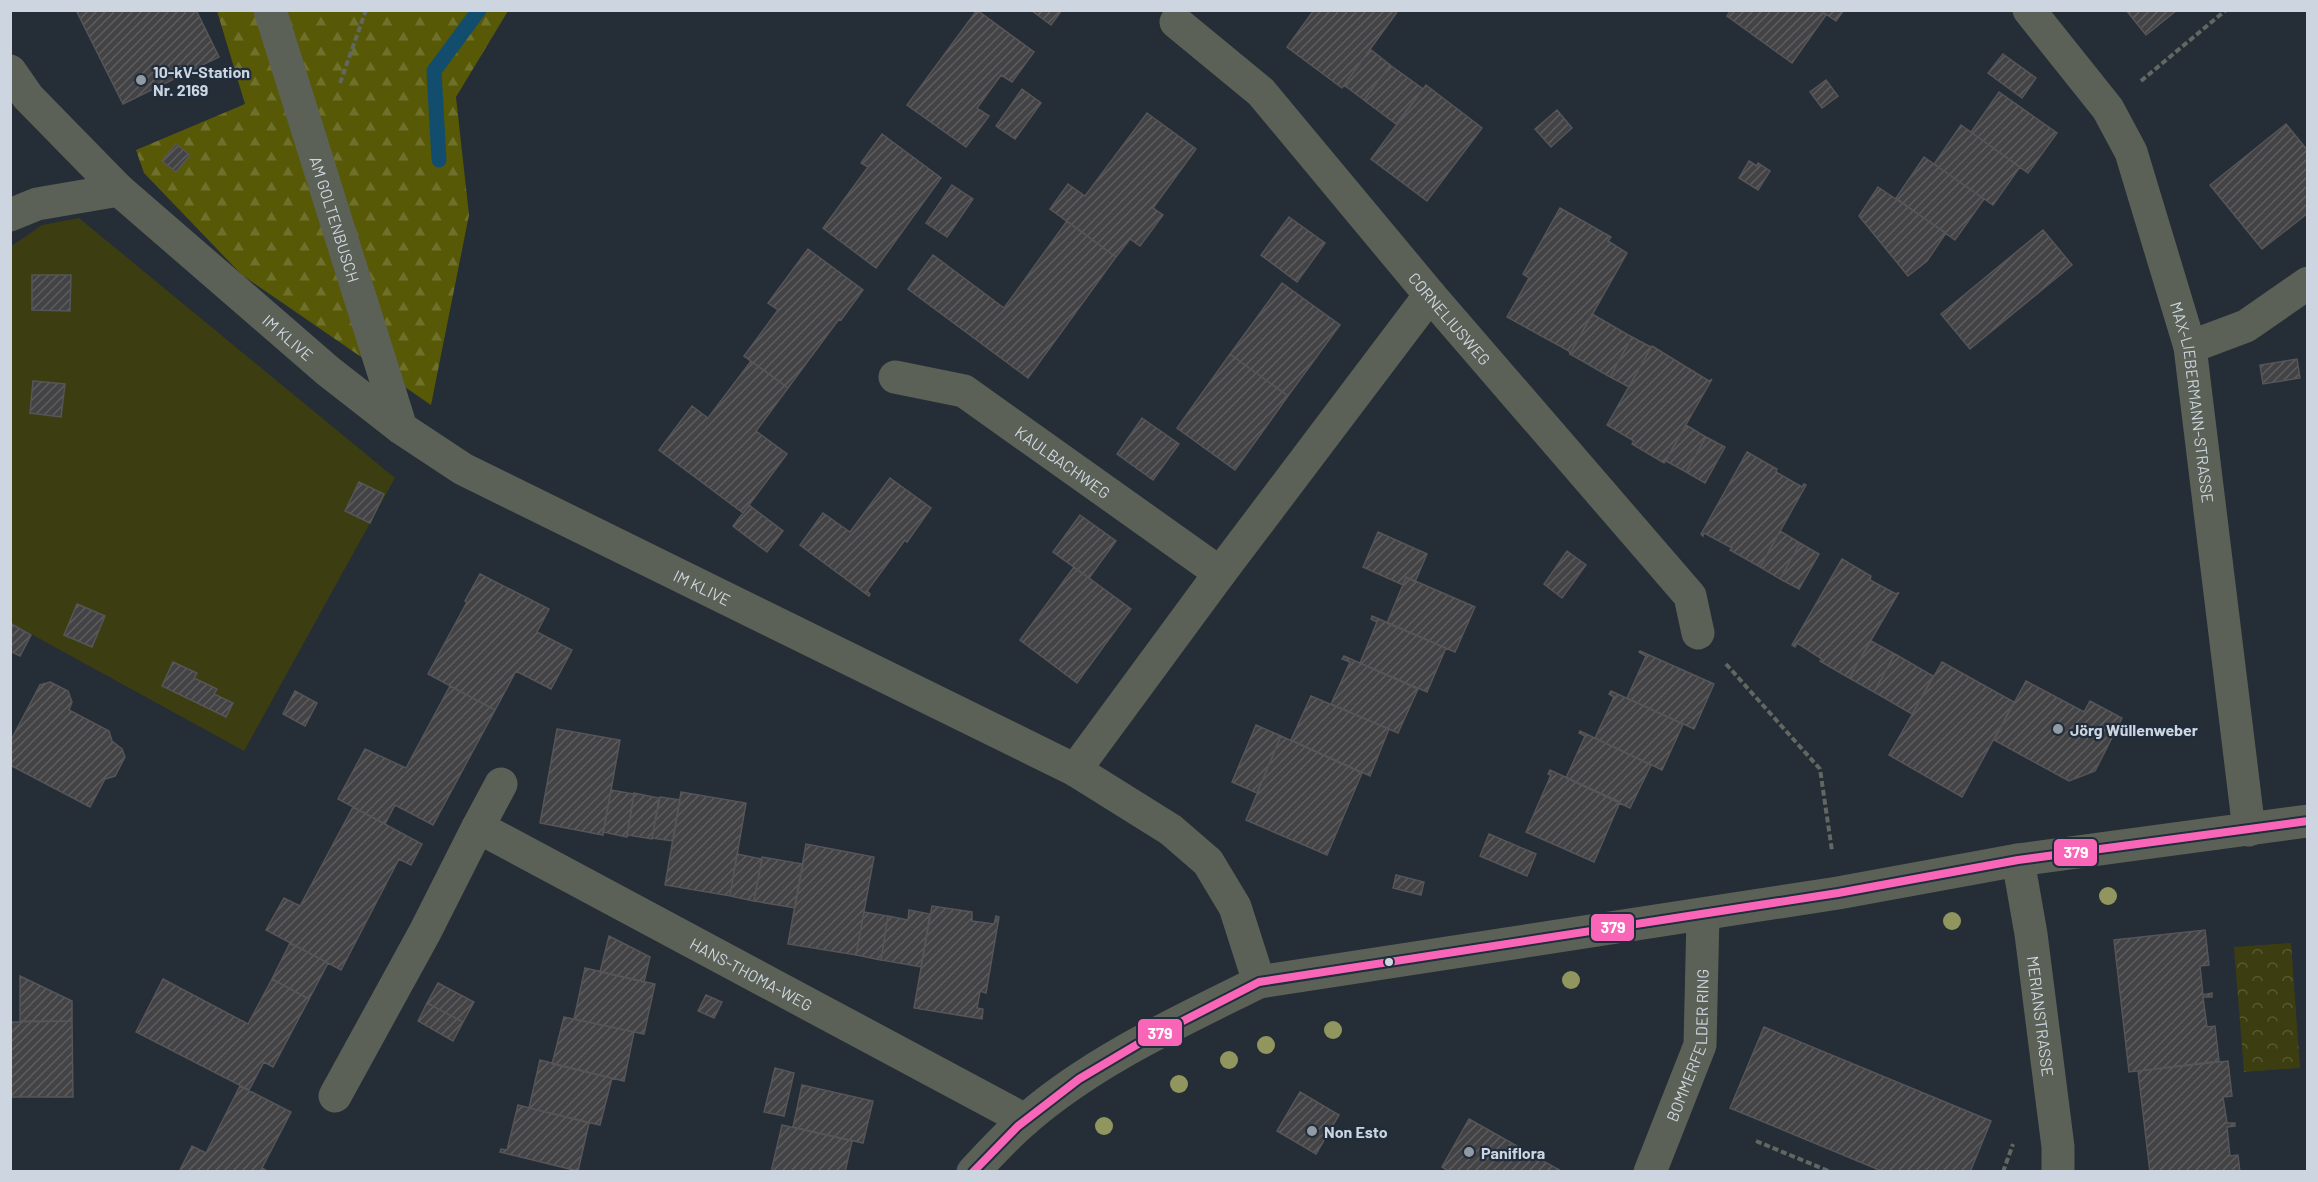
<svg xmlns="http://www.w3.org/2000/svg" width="2318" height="1182" font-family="Barlow,sans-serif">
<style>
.green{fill:#3c3e11}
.forest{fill:url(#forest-firs)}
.park{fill:url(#park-crowns)}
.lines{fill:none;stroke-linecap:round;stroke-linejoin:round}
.stream{stroke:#124d6d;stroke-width:15}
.building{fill:url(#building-hatch);stroke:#565558;stroke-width:1.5}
.path{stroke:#616761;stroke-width:4;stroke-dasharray:6 3;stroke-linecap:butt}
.street{stroke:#5b6156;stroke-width:33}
.bus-1-casing{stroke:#1f2d3c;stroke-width:12}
.bus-1{stroke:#fa66b7;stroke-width:8}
.tree{fill:#91965e}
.poi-dot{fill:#929ba4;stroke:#1f2d3c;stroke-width:2}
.bus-dot{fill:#cdd6e0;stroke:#1f2d3c;stroke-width:2}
.labels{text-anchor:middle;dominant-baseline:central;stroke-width:4.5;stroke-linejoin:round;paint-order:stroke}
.poi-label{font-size:16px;font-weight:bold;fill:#cdd6e0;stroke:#1f2d3c;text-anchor:start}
.street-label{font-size:16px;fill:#cdd6e0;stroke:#1f2d3c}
.line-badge{stroke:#1f2d3c;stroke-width:2}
.badge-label{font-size:16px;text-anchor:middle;font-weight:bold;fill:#fff}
</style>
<defs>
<pattern id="forest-firs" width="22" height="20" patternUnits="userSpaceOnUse" patternTransform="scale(1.5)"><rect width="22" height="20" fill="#575907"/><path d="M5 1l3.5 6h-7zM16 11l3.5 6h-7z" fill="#6e702b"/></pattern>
<pattern id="park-crowns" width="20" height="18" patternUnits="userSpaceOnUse" patternTransform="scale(1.5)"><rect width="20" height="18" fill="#3c3e11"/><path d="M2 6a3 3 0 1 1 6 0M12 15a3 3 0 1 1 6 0" fill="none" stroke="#575933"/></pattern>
<pattern id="building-hatch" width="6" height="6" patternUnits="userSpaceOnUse" patternTransform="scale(1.5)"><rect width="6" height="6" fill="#434245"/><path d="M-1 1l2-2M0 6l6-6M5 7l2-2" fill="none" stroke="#5d5d60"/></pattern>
</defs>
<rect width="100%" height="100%" fill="#252d36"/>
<path class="green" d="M79,218l316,260 -151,273 -233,-128 -1,-376 32,-22z"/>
<path class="forest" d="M217,11h291l-52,86 13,118 -38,190 -189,-130 -98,-102 -8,-23 109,-46z"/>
<path class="park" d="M2291,943l9,125 -56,4 -10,-125z"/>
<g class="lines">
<path class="stream" d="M439,160l-5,-89 45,-61"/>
</g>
<path class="building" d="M76,10h120l23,47 -96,47z
M977,10l57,42 -22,30 -11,-7 -24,33 12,8 -23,31 -59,-42z
M1031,10h31l-11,15z
M1314,10h81l2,2 -55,76 -55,-41z
M1731,10h89l6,5 -34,48 -65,-47z
M1820,10h24l-8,11z
M2126,10h51l-31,25z
M1370,49l20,16 -26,35 -20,-15z
M2003,54l33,24 -14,20 -34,-25z
M1390,65l33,24 -27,35 -32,-24z
M1826,80l12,16 -16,12 -12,-16z
M1426,85l56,43 -55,73 -56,-42z
M1022,89l19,14 -26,36 -19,-13z
M1999,92l58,41 -29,40 -57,-41z
M1557,110l15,18 -21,19 -16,-18z
M1147,113l49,36 -43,59 10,7 -23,31 -10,-7 -14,18 -66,-48 18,-25 17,12z
M2286,124l22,27v62l-46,36 -52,-64z
M1961,125l59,42 -27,38 -59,-41z
M882,134l59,44 -65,90 -53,-40 45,-61 -7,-4z
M176,144l14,11 -14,17 -14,-11z
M1924,157l60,42 -29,41 -59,-42z
M1749,161l8,5 1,-3 12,8 -12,19 -19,-12z
M952,185l21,14 -26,38 -21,-14z
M1878,187l68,46 -19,28 -19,15 -49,-60z
M1560,208l51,29 -3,4 19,12 -57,101 -1,-3 -62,-34 22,-39 -6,-4z
M1289,217l36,26 -28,39 -36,-27z
M1067,221l49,36 -88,121 -120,-89 25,-34 71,53z
M2043,230l29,35 -102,84 -29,-35z
M808,249l55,41 -22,30 -2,-1 -51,69 -44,-32 34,-46 -10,-7z
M32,275h39l-1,36 -38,-1z
M1282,283l58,42 -52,71 -58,-42z
M1592,314l40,23 -22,40 -40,-23z
M1632,337l19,10 -22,40 -19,-10z
M1652,346l57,35 3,-2 -48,84 -32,-19 2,-3 -27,-16z
M1230,354l58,42 -53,74 -58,-42z
M2297,359l3,19 -37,6 -3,-19z
M751,361l37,27 -32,43 31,23 -44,59 -84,-63 33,-44 16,12z
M33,381l32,3 -4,33 -31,-4z
M1142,418l37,26 -26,36 -36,-26z
M1686,425l20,12 -20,35 -20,-11z
M1706,437l19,10 -20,36 -19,-11z
M1747,452l30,17 -1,3 26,15 2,-3 2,1 -46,82 -30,-17 2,-2 -28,-15 -1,3 -2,-2z
M890,478l41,30 -24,34 -2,-2 -38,51 3,3 -1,2 -69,-51 23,-32 27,19z
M359,482l25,12 -14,29 -25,-12z
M749,505l34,26 -16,21 -34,-26z
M1080,515l36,26 -27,37 -36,-26z
M1780,531l20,12 -20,36 -20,-12z
M1378,532l49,22 -12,28 -9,-5 -3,8 -40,-18z
M1800,543l19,11 -20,35 -19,-10z
M1567,551l19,14 -24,33 -18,-14z
M1842,559l29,17 -1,4 26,14 3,-2 -50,86 -29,-17 2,-2 -25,-16 -2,4 -3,-2z
M1074,567l57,42 -54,74 -57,-43z
M480,574l69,35 -12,23 35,18 -21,39 -35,-18 -21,39 -67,-36 39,-72 -2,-1z
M1406,577l69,30 -20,45 -68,-29z
M77,604l28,12 -13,31 -28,-12z
M1372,616l74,32 -19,44 -67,-29 17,-41 -6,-3z
M10,623l21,12 -11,21 -10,-5z
M1871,641l24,13 -21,38 -25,-14z
M1640,651l74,33 -20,45 -67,-31 19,-42 -7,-4z
M1895,654l38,22 -21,38 -38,-22z
M1344,656l74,33 -20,44 -67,-29 19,-42 -8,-3z
M173,662l24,11 -3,5 23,11 -3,5 19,9 -7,14 -64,-31z
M1942,662l72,40 -52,95 -73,-42z
M2026,681l58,31 6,-11 32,17 -27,53 -26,10 -75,-41z
M50,682l18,9 4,11 -3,8 40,21 3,10 10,8 3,8 -10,19 -10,3 -15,28 -80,-42v-23l30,-57z
M450,686l45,24 -62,115 -38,-20 -10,19 -47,-25 27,-50 41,19z
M295,691l22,12 -12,23 -22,-12z
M1611,691l72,33 -21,46 -67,-32 19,-41 -5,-3z
M1311,696l78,33 -19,47 -79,-36z
M1256,725l25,11 -24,57 -25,-11z
M557,729l63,11 -17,95 -63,-12z
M1580,731l71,34 -21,43 -64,-30 19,-42 -6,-3z
M1281,736l81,37 -35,82 -81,-35z
M1550,770l70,32 -26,60 -68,-30 25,-57 -3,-1z
M611,790l23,4 -7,43 -24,-5z
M681,792l65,11 -16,93 -65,-11z
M634,793l25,5 -7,41 -25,-4z
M660,797l20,3 -7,41 -21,-3z
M353,807l69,37 -11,21 -12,-6 -58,111 -75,-40 18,-32 16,8z
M1489,834l47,20 -9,22 -47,-20z
M806,844l68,13 -18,98 -68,-11z
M737,854l25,5 -8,42 -24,-5z
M762,857l41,7 -8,44 -41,-7z
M1396,875l28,7 -3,13 -28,-7z
M932,906l40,6v9l22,3 2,-8 3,1 -13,76 -6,-2 -3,17 6,1 -1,10 -68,-11z
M909,910l21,4 -9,53 -40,-7 7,-44 20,4z
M864,912l24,4 -7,44 -25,-5z
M2205,930l4,35 -9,1 3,29 9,-2v4h-9l4,30 8,-1 4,35 -90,11 -15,-132z
M609,936l41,21 -6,25 -44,-10z
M290,943l38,20 -19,36 -37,-20z
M585,968l70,16 -11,50 -70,-15z
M20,976l52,25v20h-52z
M163,979l85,45 24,-45 37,20 -36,68 -9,-5 -15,28 -113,-58z
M438,983l36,19 -11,20 -36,-19z
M706,995l16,7 -8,16 -16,-7z
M427,1003l36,19 -10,19 -35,-20z
M564,1017l70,15 -10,49 -72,-17z
M72,1021l1,76h-63v-75z
M1764,1027l227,94 -21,51h-86l-154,-64z
M540,1060l72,18 -12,47 -71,-17z
M2228,1061l4,35 -9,1 4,26h8v3l-8,1 3,29 8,-1 2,17h-90l-12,-101z
M775,1068l19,5 -10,43 -20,-4z
M802,1085l71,16 -10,42 -70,-16z
M240,1086l51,26 -29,56 7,4h-90l13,-26 14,7z
M1300,1092l39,23 -23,39 -39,-23z
M518,1105l71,18 -11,48 -78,-19 1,-3 6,1z
M1469,1119l94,53h-113l-8,-5z
M782,1125l70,16 -7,31h-74z"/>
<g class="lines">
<path class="path" d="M2141,81l85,-71
M340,83l26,-73
M1726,664l94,105 12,82
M1756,1141l75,31
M2003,1172l10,-28"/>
<g class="street">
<path id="s1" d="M270,10l131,418"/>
<path id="s2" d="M2029,10l79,99 23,43 59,195 59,483"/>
<path id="s3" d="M1176,22l85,70 169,203 260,301 8,37"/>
<path id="s4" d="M10,71l18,26 91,93 209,181 73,57 62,41 612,301 96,60 37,32 27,45 24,75"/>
<path d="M10,215l27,-11 82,-14"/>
<path d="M2190,347l56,-21 62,-43"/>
<path id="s5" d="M895,377l69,14 256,182"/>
<path d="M1075,770l145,-197 210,-278"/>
<path d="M478,827l23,-43"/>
<path id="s6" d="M2018,860l13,74 27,213v25"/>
<path id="s7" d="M335,1096l90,-164 53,-105 547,293"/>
<path d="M973,1172c17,-18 34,-37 52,-52 69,-60 154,-98 234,-138l579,-89 180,-33 290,-39"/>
<path id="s8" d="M1650,1172l50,-127 3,-130"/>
</g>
<defs>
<path id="bus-1" d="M973,1172l45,-46 61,-47 59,-35 121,-62 579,-89 180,-33 290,-39"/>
</defs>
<use href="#bus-1" class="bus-1-casing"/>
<use href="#bus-1" class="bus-1"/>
</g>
<g class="tree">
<circle cx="2108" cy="896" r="9"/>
<circle cx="1952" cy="921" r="9"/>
<circle cx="1571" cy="980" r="9"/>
<circle cx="1333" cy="1030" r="9"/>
<circle cx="1266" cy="1045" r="9"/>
<circle cx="1229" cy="1060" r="9"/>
<circle cx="1179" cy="1084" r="9"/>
<circle cx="1104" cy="1126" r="9"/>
</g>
<g class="poi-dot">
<circle cx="141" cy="80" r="6"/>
<circle cx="2058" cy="729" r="6"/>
<circle cx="1312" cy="1131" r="6"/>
<circle cx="1469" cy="1152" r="6"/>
</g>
<circle class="bus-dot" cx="1389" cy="962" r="5"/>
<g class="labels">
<g class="poi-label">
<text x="153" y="71">10-kV-Station<tspan x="153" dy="18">Nr. 2169</tspan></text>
<text x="2070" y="729">Jörg Wüllenweber</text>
<text x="1324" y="1131">Non Esto</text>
<text x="1481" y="1152">Paniflora</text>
</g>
<g class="street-label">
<text stroke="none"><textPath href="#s1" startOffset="219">AM GOLTENBUSCH</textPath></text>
<text stroke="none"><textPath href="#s3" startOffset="405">CORNELIUSWEG</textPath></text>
<text stroke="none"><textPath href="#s4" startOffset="386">IM KLIVE</textPath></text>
<text stroke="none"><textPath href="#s2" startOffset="434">MAX-LIEBERMANN-STRASSE</textPath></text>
<text stroke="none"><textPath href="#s5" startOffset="192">KAULBACHWEG</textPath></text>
<text stroke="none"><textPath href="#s4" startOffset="872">IM KLIVE</textPath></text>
<text stroke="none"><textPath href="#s7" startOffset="615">HANS-THOMA-WEG</textPath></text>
<text stroke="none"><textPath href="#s6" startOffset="158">MERIANSTRASSE</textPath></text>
<text stroke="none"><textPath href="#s8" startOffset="134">BOMMERFELDER RING</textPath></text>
</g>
</g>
<g class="line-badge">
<rect x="2053" y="838" width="45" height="29" rx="6" fill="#fa66b7"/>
<rect x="1590" y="913" width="45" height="29" rx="6" fill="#fa66b7"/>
<rect x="1137" y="1018" width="46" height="29" rx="6" fill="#fa66b7"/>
</g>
<g class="badge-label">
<text x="2076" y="858">379</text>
<text x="1613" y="933">379</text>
<text x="1160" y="1039">379</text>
</g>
<rect width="2318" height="1182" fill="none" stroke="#cdd6e0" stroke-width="24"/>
</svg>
